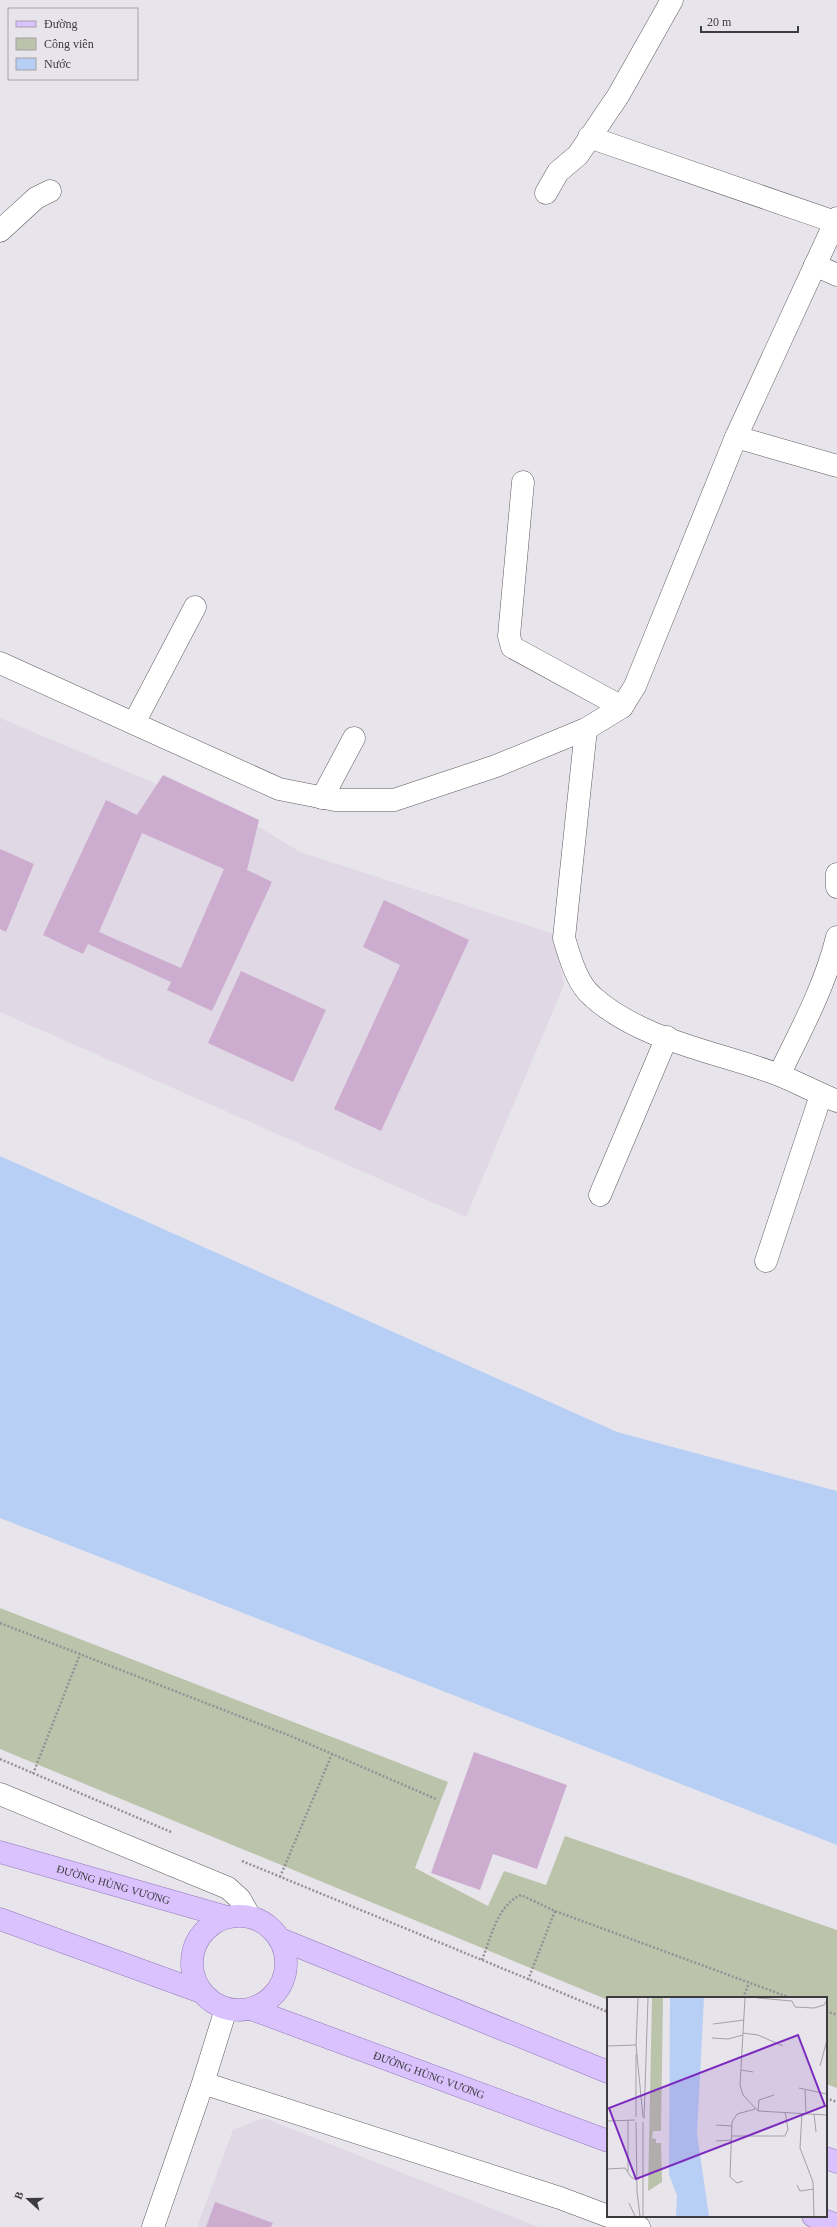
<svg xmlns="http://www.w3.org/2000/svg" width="837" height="2227" font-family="'Times New Roman',serif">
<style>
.built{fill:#e0d8e5}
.green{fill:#bbc4ab}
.water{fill:#b8cff5}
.building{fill:#cdadcf;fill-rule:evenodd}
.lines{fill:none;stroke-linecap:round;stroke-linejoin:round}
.minor-casing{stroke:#5f5b61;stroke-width:23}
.tertiary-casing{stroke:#5f5b61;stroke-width:23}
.primary-casing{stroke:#9179ba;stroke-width:23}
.path{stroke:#949196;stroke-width:2.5;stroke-dasharray:2 2;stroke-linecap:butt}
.minor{stroke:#fff;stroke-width:22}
.tertiary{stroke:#fff;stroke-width:22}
.primary{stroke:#d9c2fd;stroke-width:22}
.labels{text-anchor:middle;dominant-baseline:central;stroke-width:4;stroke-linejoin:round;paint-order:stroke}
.street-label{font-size:11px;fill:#3c3b3e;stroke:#e8e4eb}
.inset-road{fill:none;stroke:#a3a0a6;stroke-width:1}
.view{fill:#7b2cbf;fill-opacity:0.15;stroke:#7b2cbf;stroke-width:2}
.inset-edge{fill:none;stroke:#3c3b3e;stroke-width:2}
</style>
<rect width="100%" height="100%" fill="#e8e4eb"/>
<path class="built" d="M0,718l259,109 41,25 254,82 10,51 -98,232 -466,-205z
M264,2118l275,109h-342l36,-97z"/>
<path class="green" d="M0,1608l448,174 -33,86 73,38 16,-35 42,14 19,-49 272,94v158l-11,-4v-86h-218v2l-608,-251z"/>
<path class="water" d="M0,1156l617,276 220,59v354l-837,-327z"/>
<path class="building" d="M163,775l96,45 -12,50 25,12 -60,129 -45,-21 4,-8 -83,-38 -5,10 -40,-19 63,-135 31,15zM142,833l82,36 -43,99 -82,-36z
M0,849l34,15 -28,68 -6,-3z
M384,900l85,40 -88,191 -47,-22 66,-144 -37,-18z
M241,971l85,39 -33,72 -85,-39z
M474,1752l93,33 -30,84 -44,-15 -13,36 -49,-17z
M215,2202l58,21 -2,4h-65z"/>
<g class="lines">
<defs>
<path id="minor" d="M589,137l246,85
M546,193l12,-21 20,-17 40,-59 54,-96
M0,231l36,-33 14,-7
M815,265l22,10
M736,437l101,29
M523,482l-14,154 3,11 110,60
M134,723l61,-116
M586,729l-22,209c6,20 13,46 29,59 49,44 126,55 186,78 20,8 38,18 58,26
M322,798l32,-60
M837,874v13
M779,1075c22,-45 46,-89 58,-138
M600,1195l67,-158
M766,1261l55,-166
M0,1794l228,94 12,11 10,18
M203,2083l357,115 48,18
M609,2216l30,11
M153,2227l50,-144 23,-74"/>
<path id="tertiary" d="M0,663l279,126 56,11h59l102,-34 90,-37 36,-22 13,-21 101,-249 101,-219"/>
<g id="primary">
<path id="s1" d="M0,1852l227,65"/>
<circle cx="239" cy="1963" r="47"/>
<path d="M0,1919l201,73"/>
<path d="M280,1939l328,133"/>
<path id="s2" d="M251,2009l357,132"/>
<path d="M826,2158l11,4"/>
<path d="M813,2216l24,9"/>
</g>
</defs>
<use href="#minor" class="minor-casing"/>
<use href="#tertiary" class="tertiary-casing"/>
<use href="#primary" class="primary-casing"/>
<path class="path" d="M0,1623l293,114 143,62
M0,1759l171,73
M33,1774l47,-120
M242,1861l366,151
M280,1877l52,-123
M482,1960c9,-22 15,-55 39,-65l34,16 236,87
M528,1980l27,-69
M743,1998l6,-15
M826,2011l11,4
M826,2098l11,4"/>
<use href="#minor" class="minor"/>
<use href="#tertiary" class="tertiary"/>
<use href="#primary" class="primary"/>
</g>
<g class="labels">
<g class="street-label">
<text stroke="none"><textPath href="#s1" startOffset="118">ĐƯỜNG HÙNG VƯƠNG</textPath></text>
<text stroke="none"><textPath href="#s2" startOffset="190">ĐƯỜNG HÙNG VƯƠNG</textPath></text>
</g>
</g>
<g transform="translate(607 1997)">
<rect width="220" height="220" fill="#e8e4eb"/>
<path d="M45,1h11l-2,133h-8l-1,7 4,1v4h5l1,39 -14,9z" fill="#bbc4ab"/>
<path d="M63,1h34l-7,136 12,82h-33l1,-21 -8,-20z" fill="#b8cff5"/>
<path class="inset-road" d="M31,1l-2,47 7,72M138,1l-5,87 3,10 15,16 69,4M151,1l34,3 3,6 19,1 10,-3 3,-5M106,27l31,-4M136,36l15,2 25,11M105,41l16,1 15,-4M0,49l29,-1M213,69l7,-26M134,73l12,2M192,91l28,6M198,93l1,23M151,114l1,-11 15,-5M195,116l-2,35 13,34 1,34M207,117l2,18M29,120v-63M37,122l4,-121M21,123v52M0,124l28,-1M29,125l1,70 3,24M36,125v94M109,128l16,1M125,139h53l3,-7 -3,-17M109,144l16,-1M0,172l18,-1 6,9 6,3M136,184l-6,2 -7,-6 2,-55 5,-8 18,-5M190,188l3,6 14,-2M22,206l6,13"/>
<path class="view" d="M191,38l27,71 -189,73 -27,-71z"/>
<rect width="220" height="220" class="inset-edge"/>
</g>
<rect x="8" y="8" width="130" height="72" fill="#e8e4eb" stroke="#a3a0a6"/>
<rect x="16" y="21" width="20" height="6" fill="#d9c2fd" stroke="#a3a0a6"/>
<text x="44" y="28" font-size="12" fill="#3c3b3e">Đường</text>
<rect x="16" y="38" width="20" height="12" fill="#bbc4ab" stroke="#a3a0a6"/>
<text x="44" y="48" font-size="12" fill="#3c3b3e">Công viên</text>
<rect x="16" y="58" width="20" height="12" fill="#b8cff5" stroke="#a3a0a6"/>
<text x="44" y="68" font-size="12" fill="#3c3b3e">Nước</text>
<g transform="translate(28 2199) rotate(291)" stroke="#e8e4eb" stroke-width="3" paint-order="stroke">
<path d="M0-3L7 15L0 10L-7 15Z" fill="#3c3b3e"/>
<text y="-6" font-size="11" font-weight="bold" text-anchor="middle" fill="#3c3b3e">B</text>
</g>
<path d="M701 26v6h97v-6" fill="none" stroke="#3c3b3e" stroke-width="2"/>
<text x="707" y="26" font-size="12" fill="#3c3b3e" stroke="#e8e4eb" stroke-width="3" paint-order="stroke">20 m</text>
</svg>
